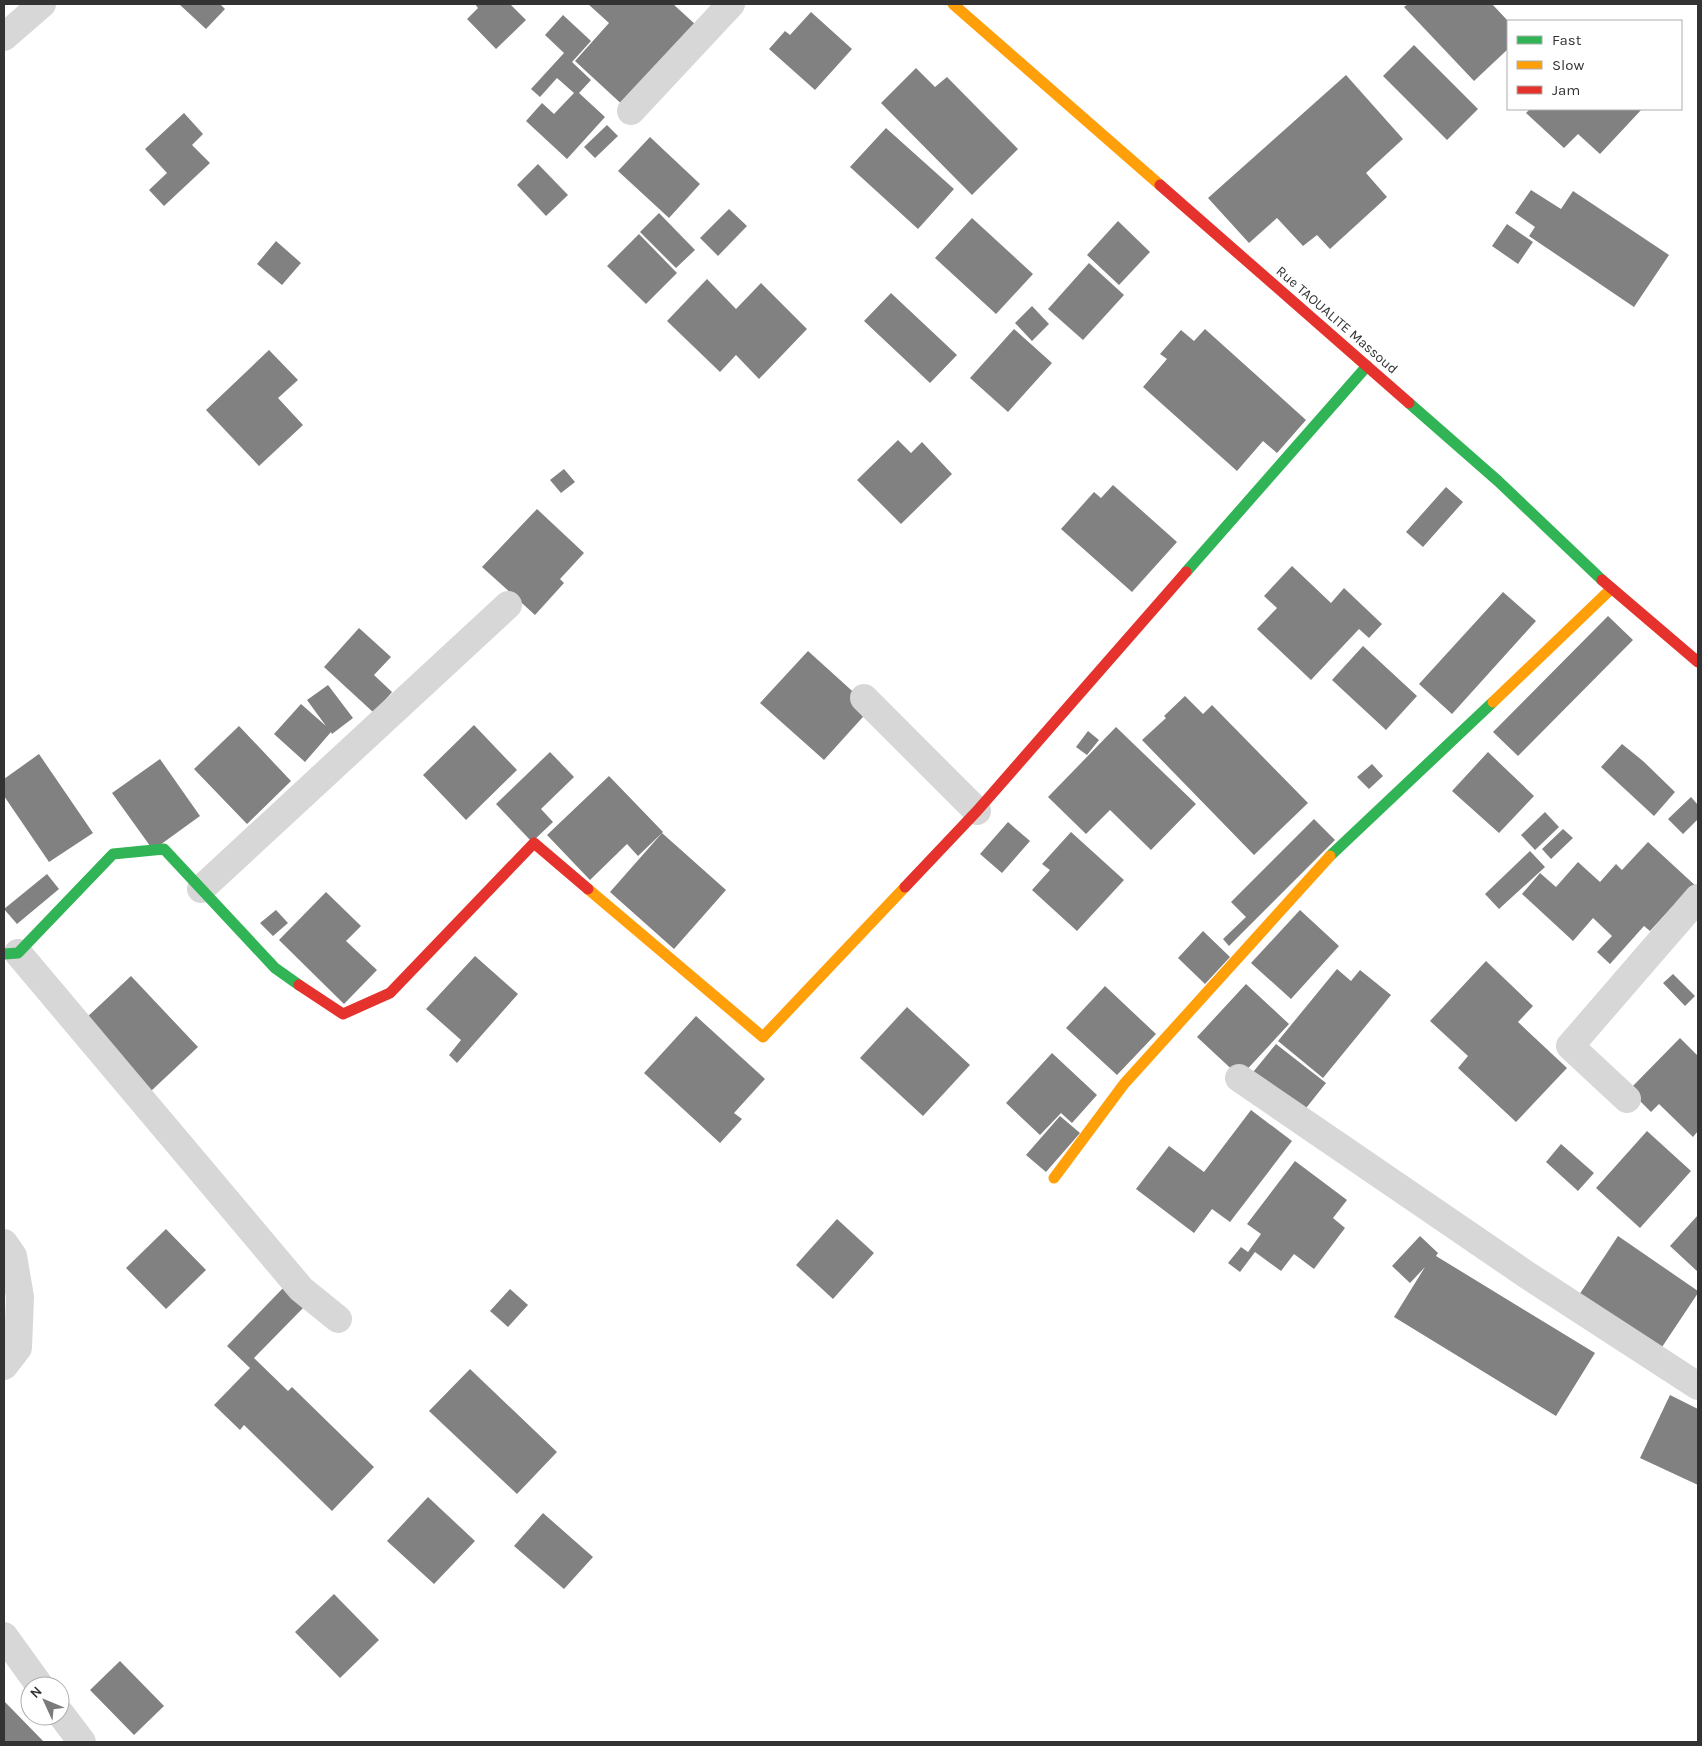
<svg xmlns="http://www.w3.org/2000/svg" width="1702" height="1746" font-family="Karla,sans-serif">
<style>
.building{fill:#818181}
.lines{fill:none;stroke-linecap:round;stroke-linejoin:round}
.street{stroke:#d7d7d7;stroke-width:28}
.fast{stroke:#30b455;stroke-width:11}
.slow{stroke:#ff9f0a;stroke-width:11}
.jam{stroke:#e5322d;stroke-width:11}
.labels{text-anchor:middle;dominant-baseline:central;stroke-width:5;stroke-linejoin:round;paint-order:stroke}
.street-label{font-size:14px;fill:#333;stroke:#fff}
</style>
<rect width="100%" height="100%" fill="#fff"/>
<path class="building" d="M179,4h41l5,5 -19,20z
M475,4h35l16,16 -30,29 -29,-30 11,-11z
M588,4h85l23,21 -69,84 -52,-48 34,-38z
M1408,4h84l16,17v28l-34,32 -70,-74z
M811,12l41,37 -37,41 -46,-41 16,-18 5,4z
M563,15l28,26 -19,21 19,18 -12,13 26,24 -38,42 -41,-38 16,-18 12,11 20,-21 -17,-15 -17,19 -9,-8 33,-36 -19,-18z
M1414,45l64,64 -31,31 -64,-64z
M916,68l19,19 12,-10 71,72 -46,46 -91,-92z
M1346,75l57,64 -37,34 21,24 -57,52 -13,-14 -14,11 -26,-28 -28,25 -41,-45z
M1530,109h112l-42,45 -22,-20 -14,14 -38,-35z
M184,113l19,21 -11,11 18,18 -46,43 -15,-16 18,-17 -22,-24z
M607,125l11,11 -23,22 -11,-11z
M886,128l68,61 -36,40 -68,-62z
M650,137l50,47 -31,34 -51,-47z
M538,164l30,31 -22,21 -29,-31z
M1531,190l30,19 12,-18 96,64 -35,52 -105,-71 6,-9 -20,-14z
M729,209l18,17 -29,30 -18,-18z
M659,213l36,37 -19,18 -36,-36z
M972,218l61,56 -37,40 -61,-56z
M1118,221l32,31 -31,33 -32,-30z
M1507,224l26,18 -15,22 -26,-18z
M639,234l38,39 -31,31 -39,-38z
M276,241l25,22 -19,22 -25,-21z
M1089,263l35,32 -41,45 -35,-31z
M707,279l29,30 25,-26 46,46 -48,50 -23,-24 -16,17 -53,-51z
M891,293l66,62 -27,28 -66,-62z
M1032,306l17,18 -17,17 -17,-18z
M1014,329l38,34 -44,49 -38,-34z
M1205,329l101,91 -29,33 -14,-12 -26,30 -94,-84 24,-28 -7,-5 21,-24 13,11z
M269,350l29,30 -20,18 25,27 -44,41 -53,-56z
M898,440l13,13 11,-11 30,32 -51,50 -44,-44z
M564,469l11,13 -14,11 -11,-13z
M1113,485l64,57 -45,50 -71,-63 33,-37 7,6z
M1446,487l17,15 -40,45 -17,-15z
M537,509l47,44 -24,26 4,4 -29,32 -53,-48z
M1292,566l39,37 13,-15 38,36 -13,14 -10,-9 -48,51 -54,-51 20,-21 -13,-12z
M1503,592l33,29 -84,93 -33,-30z
M1608,616l25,24 -115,116 -25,-24z
M359,628l32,29 -17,18 18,17 -18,21 -50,-46z
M1363,646l54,50 -31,34 -54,-50z
M808,651l63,57 -47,52 -64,-57z
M328,685l25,33 -21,16 -1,-2 -26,30 -31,-28 27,-30 25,22 -19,-26z
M1185,696l18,18 9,-9 96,98 -54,52 -112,-115 24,-22 -2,-2z
M474,725l43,45 -51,50 -43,-45z
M239,726l52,55 -44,43 -53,-55z
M1116,727l80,77 -45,46 -41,-40 -24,24 -38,-37z
M1088,731l11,9 -12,15 -11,-8z
M1622,744l21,17 32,31 -21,24 -53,-49z
M550,752l24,25 -33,32 12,13 -21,20 -36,-38z
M1488,752l46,44 -35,37 -47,-42z
M39,754l54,79 -44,29 -45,-66v-17z
M160,759l40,57 -47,34 -41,-57z
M1372,764l11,12 -14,13 -12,-12z
M609,776l54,56 -25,24 -11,-12 -37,36 -43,-45z
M1691,797l7,8v14l-15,15 -15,-15z
M1545,812l14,15 -24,23 -14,-15z
M1314,819l21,21 -106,106 -6,-7 23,-22 -15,-15z
M1008,822l22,19 -28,32 -22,-19z
M1563,829l10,9 -22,21 -9,-10z
M1071,832l53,48 -47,51 -45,-41 18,-20 -8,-6z
M662,833l64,57 -52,59 -64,-57z
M1648,842l50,46 -19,27 -7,-8 -22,24 -6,-5 -34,38 -13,-12 15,-16 -19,-18 -20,23 -51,-47 18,-21 16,14 22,-25 22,20 16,-18 6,6z
M1530,851l15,16 -46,42 -14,-15z
M47,874l12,15 -42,35 -13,-15z
M326,892l35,34 -15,15 31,29 -33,34 -65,-64z
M276,910l12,13 -15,13 -13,-13z
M1300,910l39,36 -48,53 -40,-36z
M1203,931l27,26 -25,27 -27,-26z
M475,956l43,38 -61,69 -8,-8 12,-15 -35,-31z
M1486,961l47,45 -15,16 49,46 -51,54 -58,-54 10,-12 -38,-35z
M1337,969l14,12 9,-11 31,25 -68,83 -45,-37z
M1673,974l22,22 -10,10 -22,-23z
M131,976l67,71 -47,44 -66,-72z
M1246,984l43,40 -49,53 -43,-40z
M1105,986l51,48 -39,41 -51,-47z
M907,1007l63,58 -47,51 -63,-58z
M696,1016l69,63 -31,34 8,6 -22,24 -76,-70z
M1680,1038l18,18v75l-5,6 -34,-33 -8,8 -22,-22z
M1276,1044l50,39 -27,34 -50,-40z
M1052,1053l45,42 -25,28 -11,-10 -21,22 -34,-32z
M1251,1110l41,31 -62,81 -18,-13 -18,24 -58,-44 33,-43 35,26z
M1060,1116l20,17 -34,39 -20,-17z
M1647,1131l44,40 -51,57 -44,-40z
M1561,1144l33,29 -16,18 -32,-29z
M1295,1161l52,39 -14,18 12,10 -31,41 -20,-15 -13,17 -26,-19 -15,20 -12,-9 13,-16 7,5 13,-18 -14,-10z
M1698,1215v57l-28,-26z
M837,1219l37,34 -41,46 -37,-34z
M166,1229l40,41 -40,39 -40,-41z
M1420,1236l18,17 -2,3 159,97 -39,63 -162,-99 31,-50 -15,16 -18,-17z
M1618,1236l80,55v2l-38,57 -81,-55z
M285,1286l20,20 -51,52 34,33 4,-4 82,80 -42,44 -88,-86 -4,5 -26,-25 36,-37 -23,-22z
M510,1289l18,16 -20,22 -18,-16z
M470,1369l87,83 -40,42 -88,-83z
M1670,1395l28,14v76l-58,-27z
M428,1497l47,44 -41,43 -47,-43z
M543,1513l50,44 -29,32 -50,-43z
M334,1594l45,46 -39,38 -45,-46z
M120,1661l44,45 -30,29 -44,-45z
M4,1701l40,41h-40z"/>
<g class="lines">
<path class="street" d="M4,37l38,-33
M631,111l100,-107
M864,698l113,113
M201,889l307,-284
M18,953l283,336 37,30
M1239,1078l288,197 171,111
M1627,1099l-57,-53 128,-148
M4,1243l9,13 7,41 -2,51 -14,18
M4,1636l36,50
M60,1713l22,29"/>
<path class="fast" d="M1409,403l89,78 104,99
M1186,572l181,-206
M1330,856l163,-154
M4,954l14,-1 95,-99 51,-5 111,119 24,17"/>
<path class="slow" d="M953,4l207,181
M1493,702l118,-113
M588,889l175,148 142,-150
M1054,1178l70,-94 206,-228"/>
<path class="jam" d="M1160,185l249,218
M1602,580l96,82
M905,887l72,-76 209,-239
M299,985l44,29 47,-21 144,-150 54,46"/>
</g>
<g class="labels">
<g class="street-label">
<text transform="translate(1337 320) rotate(41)">Rue TAOUALITE Massoud</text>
</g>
</g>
<rect width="1702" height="1746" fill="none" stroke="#333333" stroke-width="10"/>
<rect x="1507" y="20" width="175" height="90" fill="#ffffff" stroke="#adadad"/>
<rect x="1517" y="36" width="25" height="8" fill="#30b455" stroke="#adadad"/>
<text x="1552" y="45" font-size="15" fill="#333333">Fast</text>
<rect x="1517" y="61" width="25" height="8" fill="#ff9f0a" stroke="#adadad"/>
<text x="1552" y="70" font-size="15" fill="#333333">Slow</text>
<rect x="1517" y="86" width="25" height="8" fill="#e5322d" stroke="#adadad"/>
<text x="1552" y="95" font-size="15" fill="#333333">Jam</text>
<g transform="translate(45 1701) rotate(314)"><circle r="24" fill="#ffffff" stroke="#adadad"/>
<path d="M0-4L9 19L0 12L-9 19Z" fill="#7a7a7a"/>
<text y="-8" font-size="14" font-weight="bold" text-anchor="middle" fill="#333333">N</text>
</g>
</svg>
